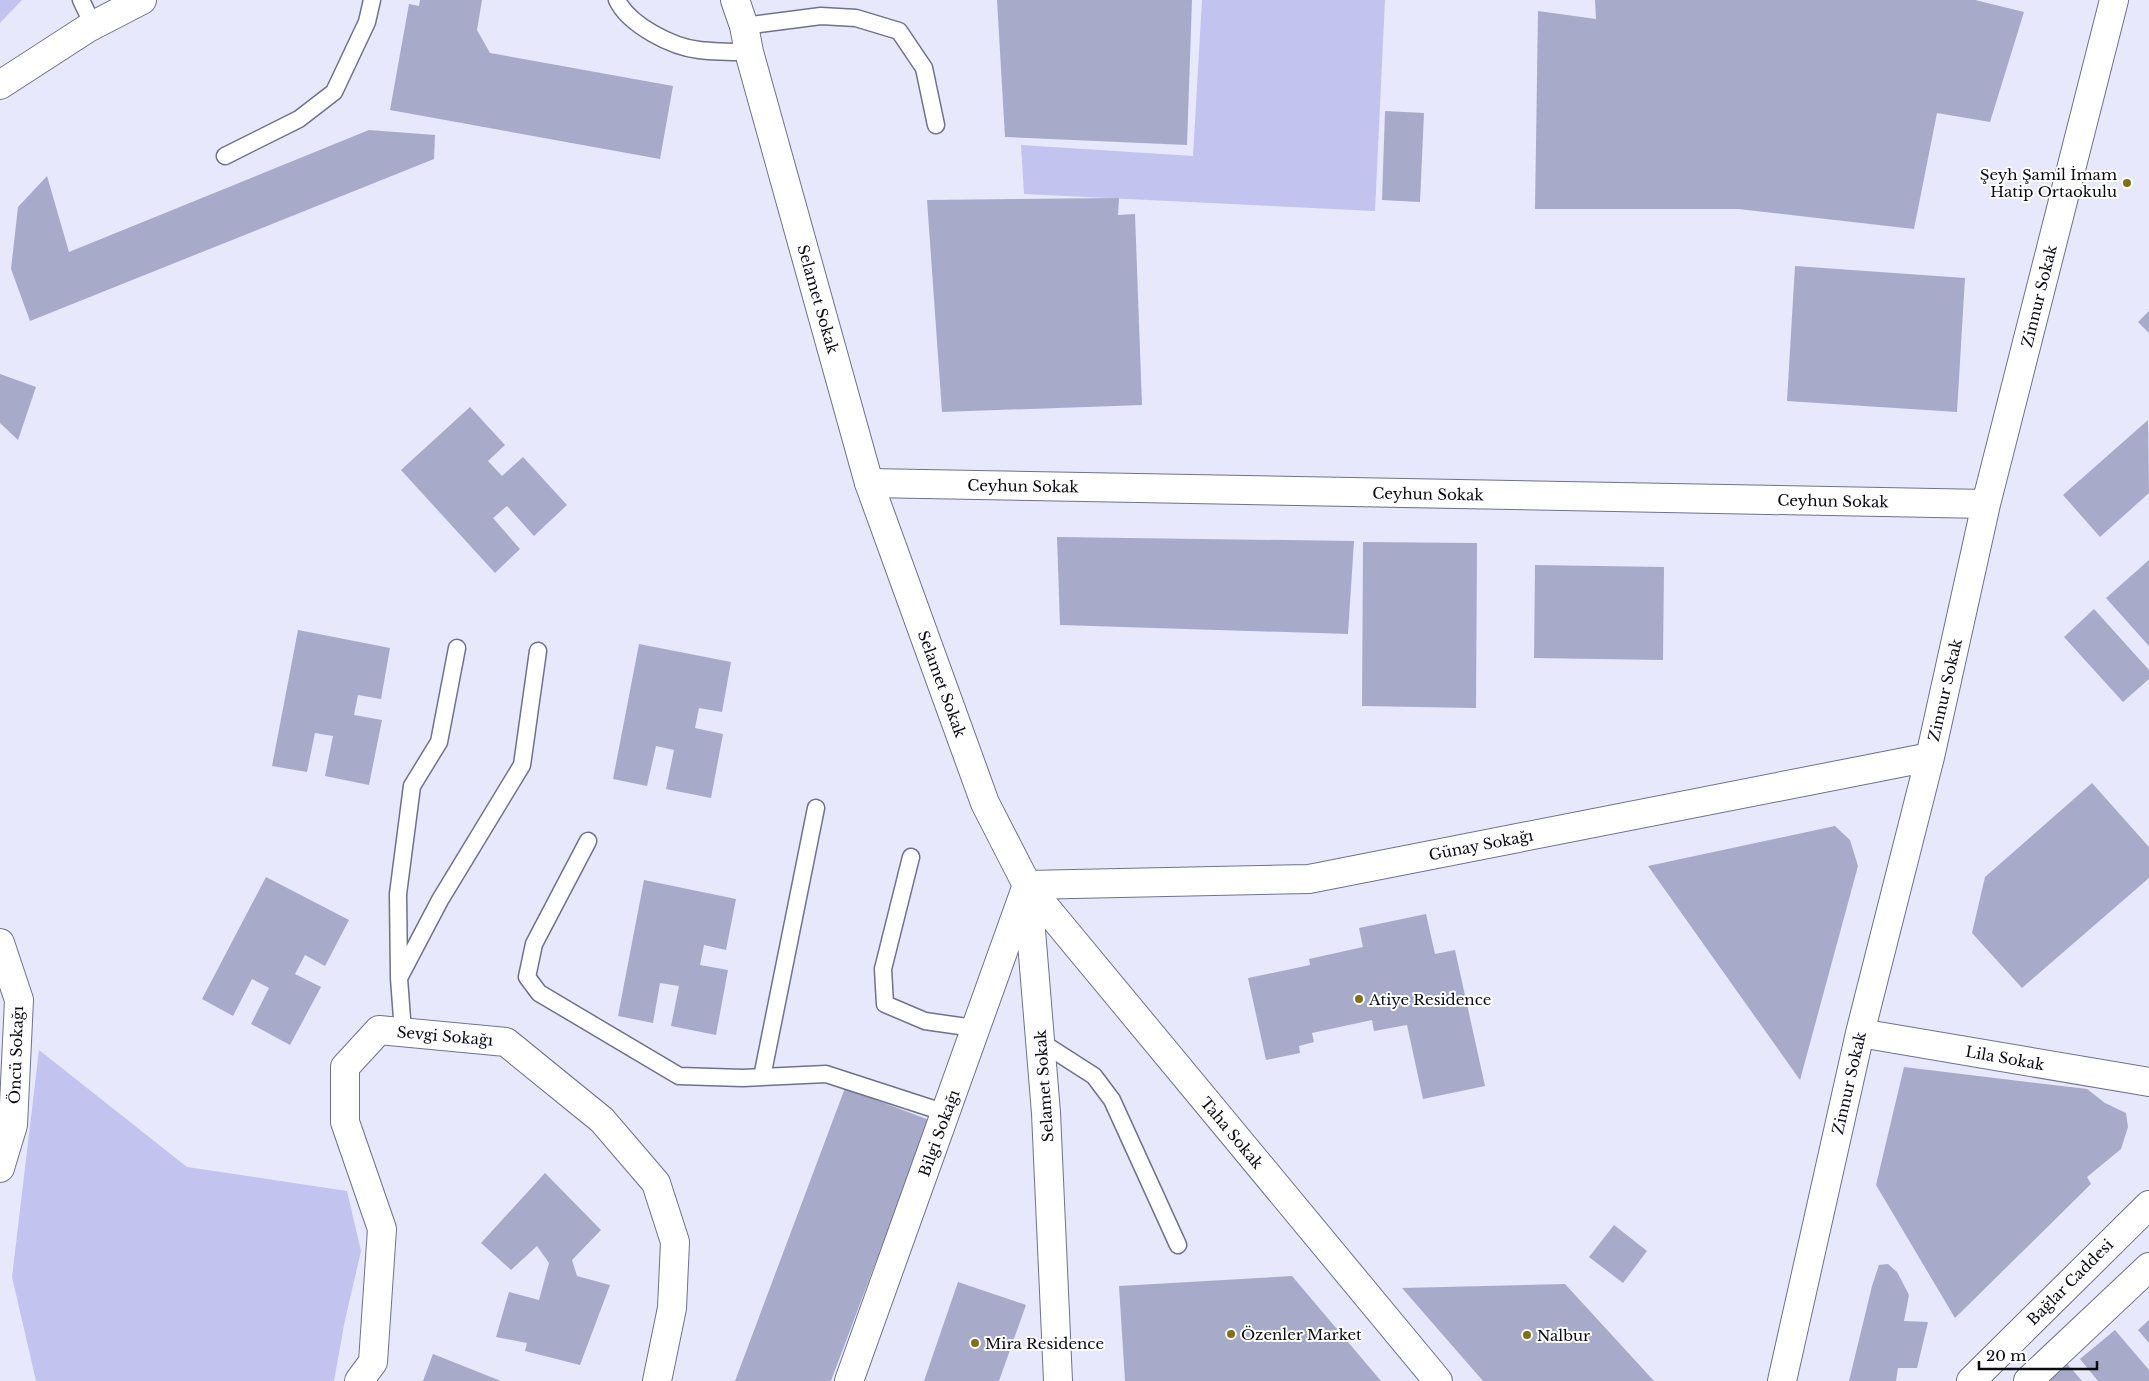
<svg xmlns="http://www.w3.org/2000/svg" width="2149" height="1381" font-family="'Libre Baskerville',serif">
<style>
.green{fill:#c2c4ef}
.building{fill:#a8aaca}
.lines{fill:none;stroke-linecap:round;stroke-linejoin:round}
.service-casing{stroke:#6f718e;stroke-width:19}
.minor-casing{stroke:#6f718e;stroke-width:30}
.tertiary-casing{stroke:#6f718e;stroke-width:30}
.service{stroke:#fff;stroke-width:16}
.minor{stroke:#fff;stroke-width:28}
.tertiary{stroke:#fff;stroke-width:28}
.poi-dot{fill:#827110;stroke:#fff;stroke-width:2}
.labels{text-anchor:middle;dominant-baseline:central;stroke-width:4;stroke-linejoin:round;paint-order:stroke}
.poi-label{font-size:15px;fill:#0a0a15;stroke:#fff;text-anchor:start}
.street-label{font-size:15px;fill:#0a0a15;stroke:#fff}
</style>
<rect width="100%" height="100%" fill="#e7e8fc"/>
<path class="green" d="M0,0h22l-22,23z
M1202,0h183l-10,211 -351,-17 -3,-49 172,11z
M39,1050l148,117 160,24 14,60 -16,69 -11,61h-298l-24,-104z"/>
<path class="building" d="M420,0h62l-5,30 13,23 183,33 -13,73 -270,-49 19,-106 10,2z
M997,0h195l-5,145 -182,-8z
M1595,0h380l49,12 -34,110 -53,-9 -23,116 -176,-20h-203l3,-198 58,8z
M1385,111l39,2 -4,89 -38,-2z
M369,130l66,5 -1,24 -404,162 -19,-52 7,-62 29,-31 22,76z
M1119,198l-1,17 17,-1 7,191 -200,7 -15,-212z
M1795,266l170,12 -8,134 -170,-11z
M2149,311v22l-11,-11z
M0,374l36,13 -18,53 -18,-17z
M470,407l35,38 -17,16 14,15 21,-19 44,48 -33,31 -27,-30 -14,12 27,31 -25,24 -94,-103z
M2148,420l1,73 -49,44 -37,-42z
M1057,537l297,4 -6,93 -288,-9z
M1363,542l114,1 -1,165 -114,-2z
M2149,560v86l-43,-48z
M1535,565l129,2 -1,93 -129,-2z
M2094,609l55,61v9l-26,23 -59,-65z
M298,630l92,18 -9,51 -23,-4 -4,20 28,5 -13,65 -44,-9 8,-40 -18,-3 -8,39 -35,-6z
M639,644l92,18 -9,50 -23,-4 -4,20 28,6 -12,64 -45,-9 8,-39 -18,-4 -9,40 -34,-7z
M2092,783l57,64v31l-127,110 -50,-55 13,-56z
M1835,826l15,14 8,26 -58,214 -152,-214z
M266,877l83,43 -24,46 -20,-11 -10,19 26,13 -31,58 -39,-21 18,-36 -17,-9 -19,37 -31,-17z
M644,880l92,19 -10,51 -22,-5 -4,20 28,5 -12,65 -45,-9 8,-40 -19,-3 -7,40 -35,-7z
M1426,914l9,40 20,-4 30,136 -62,13 -16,-74 -33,6 -2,-11 -60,13 2,9 -15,4 1,7 -34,7 -18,-82 62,-13 -1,-6 54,-12 -4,-19z
M1904,1067l183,22 18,14 21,10 2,14 -7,22 -34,28 4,7 -136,134 -79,-133z
M845,1088l84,32 -98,261h-96z
M545,1173l56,57 -29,30 5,16 33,9 -30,80 -55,-14 2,-8 -31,-6 13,-45 30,8 10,-37 -12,-17 -26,24 -30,-27z
M1614,1225l33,26 -24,32 -34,-26z
M1888,1264l9,8 12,23 -5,26 24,1 -11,46h-19l-2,13h-47l23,-95 7,-21z
M1292,1276l89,105h-256l-6,-95z
M958,1282l68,23 -27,76h-75z
M1565,1284l89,97h-171l-81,-93z
M2149,1320v23l-11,-13z
M2115,1330l34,40v11h-51l-18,-22z
M433,1354l68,27h-78z
M2064,1360l18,21h-39z"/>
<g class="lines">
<defs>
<path id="service" d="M81,0l12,25
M617,0c12,25 55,47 82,50 17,2 34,2 50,2
M744,26l77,-10 35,2 43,13 25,37 12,57
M225,156l74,-37 35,-27 33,-70 5,-22
M588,841l-54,103 -7,33 12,16 140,83 64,2 83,-4 120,39
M911,857l-28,112 2,35 40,17 49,7
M399,976l-1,-82 14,-108 27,-44 18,-94
M403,1032l-4,-54 41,-78 82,-135 16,-114
M1041,1042l53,34 18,24 66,145
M762,1077l54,-269"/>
<path id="minor" d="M0,85l88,-57 54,-28
M869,483l1117,21
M1027,885l282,-6 621,-122
M1028,894l18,219 12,268
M0,943l19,57 -6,125 -13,43
M1860,1033l289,49
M359,1381l14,-19 9,-133 -37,-107v-55l34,-37 127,12 96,78 54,63 19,59 -3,66 -15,73
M849,1381l178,-496
M1782,1381l78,-348 70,-276 56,-253 128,-504"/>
<path id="tertiary" d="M735,0l9,26 5,26 120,431 116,320 42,82 411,496
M1971,1381l178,-176
M2028,1381l121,-114"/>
</defs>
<use href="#service" class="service-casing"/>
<use href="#minor" class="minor-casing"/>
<use href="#tertiary" class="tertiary-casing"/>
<use href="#service" class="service"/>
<use href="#minor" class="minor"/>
<use href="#tertiary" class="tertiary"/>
</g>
<g class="poi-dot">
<circle cx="2127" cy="183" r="5"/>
<circle cx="1359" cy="999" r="5"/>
<circle cx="1231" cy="1334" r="5"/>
<circle cx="1527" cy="1335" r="5"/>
<circle cx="975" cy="1343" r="5"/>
</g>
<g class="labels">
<g class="poi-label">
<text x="2117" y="174" text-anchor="end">Şeyh Şamil İmam<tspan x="2117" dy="17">Hatip Ortaokulu</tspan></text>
<text x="1369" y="999">Atiye Residence</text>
<text x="1241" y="1334">Özenler Market</text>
<text x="1537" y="1335">Nalbur</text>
<text x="985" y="1343">Mira Residence</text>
</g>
<g class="street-label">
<text transform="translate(2039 296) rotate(-76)">Zinnur Sokak</text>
<text transform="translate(818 299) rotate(74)">Selamet Sokak</text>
<text transform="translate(1023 486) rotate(1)">Ceyhun Sokak</text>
<text transform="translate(1428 494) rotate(1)">Ceyhun Sokak</text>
<text transform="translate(1833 501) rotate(1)">Ceyhun Sokak</text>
<text transform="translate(942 684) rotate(70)">Selamet Sokak</text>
<text transform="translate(1945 690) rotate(-77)">Zinnur Sokak</text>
<text transform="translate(1481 845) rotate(-11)">Günay Sokağı</text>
<text transform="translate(445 1036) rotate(5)">Sevgi Sokağı</text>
<text transform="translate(16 1055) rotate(-88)">Öncü Sokağı</text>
<text transform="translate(2005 1058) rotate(10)">Lila Sokak</text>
<text transform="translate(1849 1083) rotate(-77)">Zinnur Sokak</text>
<text transform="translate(1044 1086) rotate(-94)">Selamet Sokak</text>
<text transform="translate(939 1133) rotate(-70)">Bilgi Sokağı</text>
<text transform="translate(1232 1133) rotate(50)">Taha Sokak</text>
<text transform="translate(2070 1282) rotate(-45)">Bağlar Caddesi</text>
</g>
</g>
<path d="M1979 1361v8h118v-8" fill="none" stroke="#0a0a15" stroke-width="2.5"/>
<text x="1986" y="1361" font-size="15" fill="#0a0a15" stroke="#ffffff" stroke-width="4" paint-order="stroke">20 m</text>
</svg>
